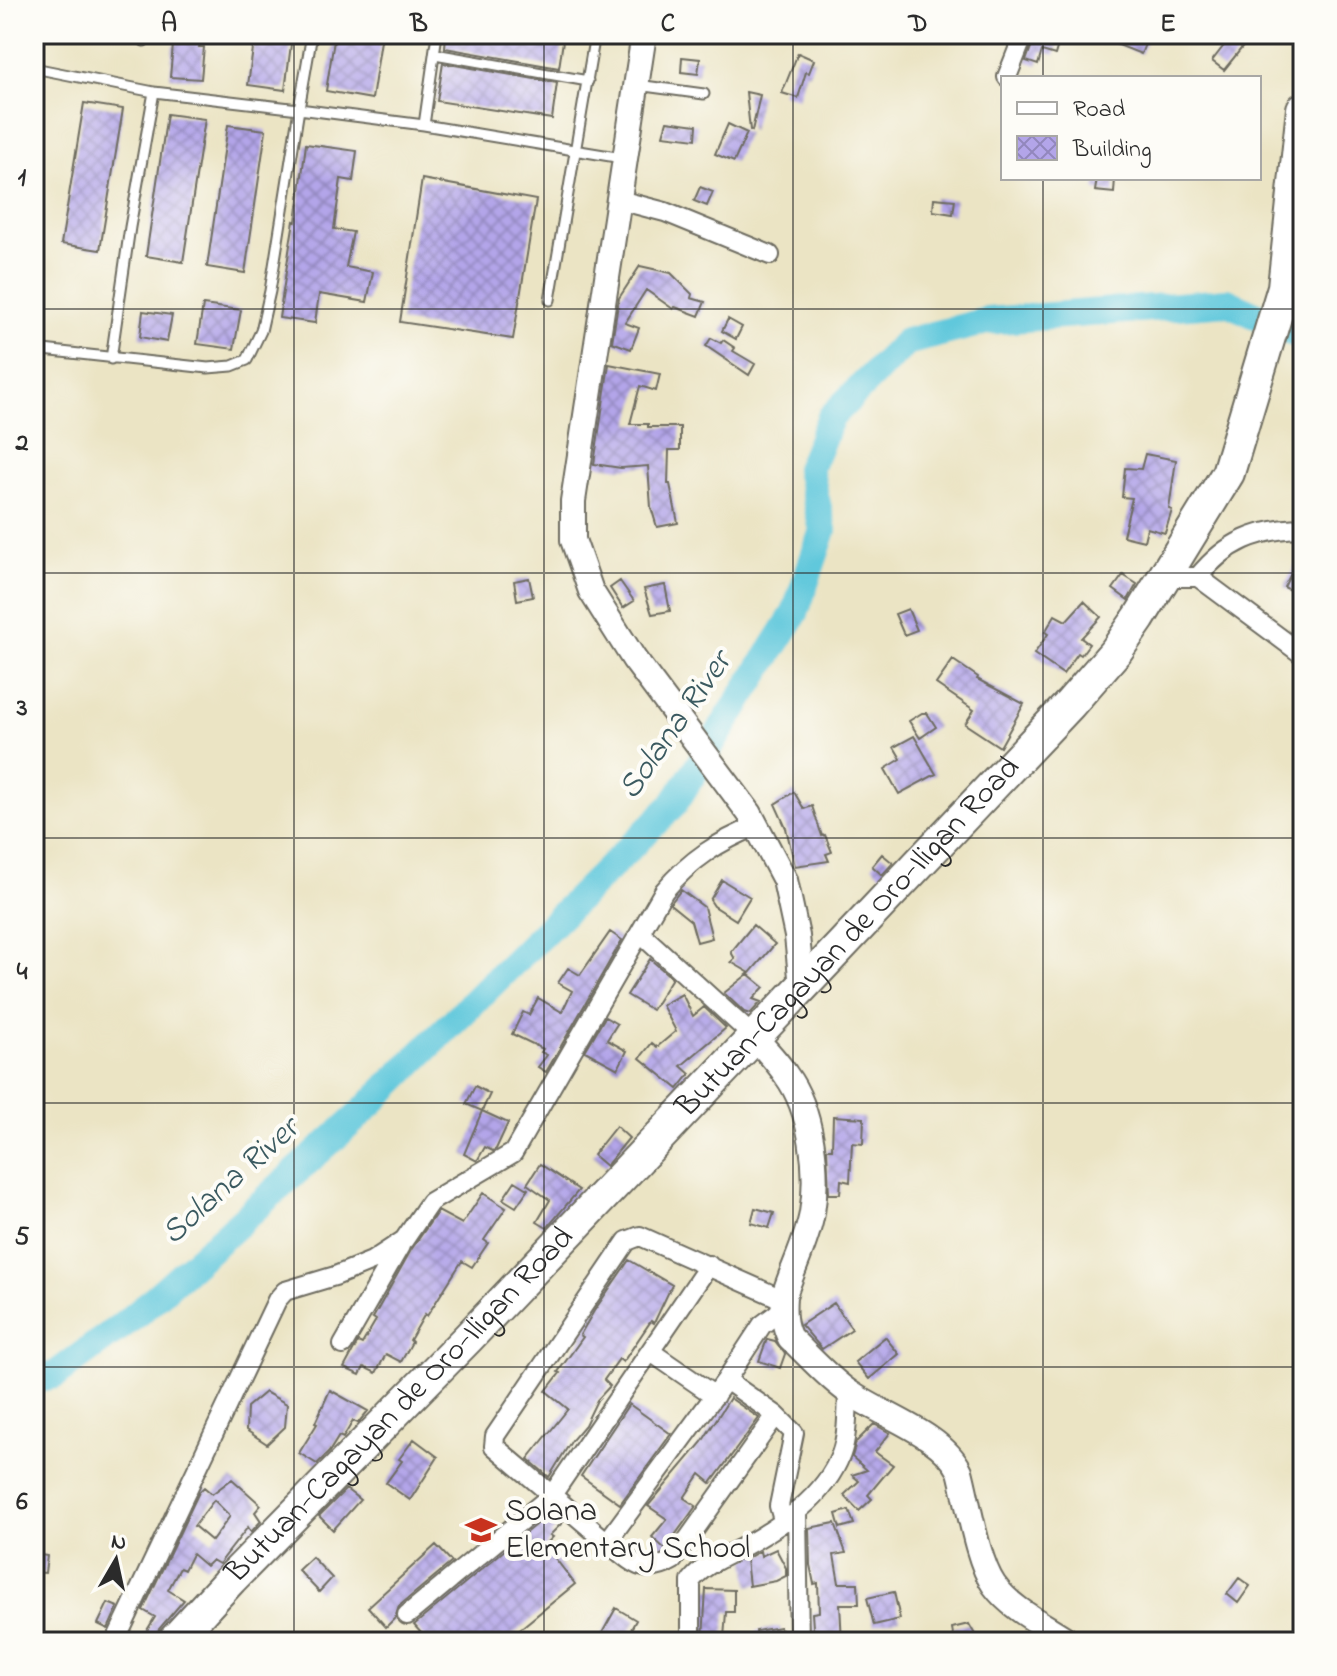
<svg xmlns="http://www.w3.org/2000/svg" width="1337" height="1676" font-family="'Indie Flower',sans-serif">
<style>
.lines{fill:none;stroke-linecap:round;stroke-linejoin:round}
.river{stroke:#60c8dc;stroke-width:28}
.building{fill:url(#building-cross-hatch);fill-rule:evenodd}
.lane-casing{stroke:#6e6c61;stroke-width:13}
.street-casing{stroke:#6e6c61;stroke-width:22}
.secondary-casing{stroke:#6e6c61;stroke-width:28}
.highway-casing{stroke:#6e6c61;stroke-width:36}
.lane{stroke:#fff;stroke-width:9}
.street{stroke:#fff;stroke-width:18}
.secondary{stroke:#fff;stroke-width:24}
.highway{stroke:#fff;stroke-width:32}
.grid{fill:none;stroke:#2b2b2b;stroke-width:2;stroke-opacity:0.55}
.labels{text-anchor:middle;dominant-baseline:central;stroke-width:8;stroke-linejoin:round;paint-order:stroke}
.street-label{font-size:32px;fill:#2b2b2b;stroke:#fdfcf7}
.poi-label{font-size:32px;fill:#2b2b2b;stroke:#fdfcf7;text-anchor:start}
.water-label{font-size:34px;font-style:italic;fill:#3b5a60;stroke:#fdfcf7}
.neatline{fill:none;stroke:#2b2b2b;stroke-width:3}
.grid-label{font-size:26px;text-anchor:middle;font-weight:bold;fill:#2b2b2b}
</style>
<defs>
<pattern id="building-cross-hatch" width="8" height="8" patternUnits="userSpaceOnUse" patternTransform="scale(2)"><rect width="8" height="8" fill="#b3a5e9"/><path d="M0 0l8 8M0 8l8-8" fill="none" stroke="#9287bd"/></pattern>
</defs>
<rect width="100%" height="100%" fill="#fdfcf7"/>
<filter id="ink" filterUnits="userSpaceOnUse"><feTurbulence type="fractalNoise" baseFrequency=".0125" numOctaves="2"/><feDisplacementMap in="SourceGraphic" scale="16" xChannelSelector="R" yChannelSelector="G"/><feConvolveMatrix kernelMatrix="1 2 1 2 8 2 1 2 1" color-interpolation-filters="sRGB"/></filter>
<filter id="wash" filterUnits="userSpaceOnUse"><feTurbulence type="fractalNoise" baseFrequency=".006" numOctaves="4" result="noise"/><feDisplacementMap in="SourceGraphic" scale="32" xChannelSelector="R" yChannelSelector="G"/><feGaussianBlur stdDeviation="1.8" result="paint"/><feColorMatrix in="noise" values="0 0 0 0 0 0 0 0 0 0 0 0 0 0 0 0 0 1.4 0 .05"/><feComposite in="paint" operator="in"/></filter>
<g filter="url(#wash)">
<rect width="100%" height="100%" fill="#ebe4c4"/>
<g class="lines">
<path class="river" d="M34,1379l21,-4 81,-60 219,-196 319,-315 121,-191 28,-83 -14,-61 22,-52 75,-75 81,-21 240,-19 76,35"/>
</g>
<g id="blocks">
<path class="building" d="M178,34h24l-3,13h5l-3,32 -31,-2 3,-32h3z
M255,34l37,3 -7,53 -37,-5z
M335,34h47l-10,65 -46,-8z
M446,34h118l-5,34 -114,-20z
M1036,34h25l-6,21 -13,-4 -4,14 -12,-4z
M1091,34h45l11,5 -6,15z
M1233,34h20l-29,36 -12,-9z
M798,53l16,7 -5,13 -3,-1 -8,26 -16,-5z
M682,57l18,2 -2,15 -17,-2z
M443,63l114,20 -5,36 -115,-18z
M746,92l14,3 -8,36 -2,-1z
M84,103l39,6 -23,141 -39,-6z
M167,114l38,5 -22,143 -37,-6z
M667,121l30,4 -1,14 -33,-4z
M728,124l19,9 -13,29 -19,-8z
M228,125l38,5 -21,143 -38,-6z
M306,144l51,7 -4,30 -12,-2 -7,50 19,3 -7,35 27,5 -6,30 -48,-8 -4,29 -36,-5 11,-73 4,-24 2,1z
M1097,178h18l-1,15 -19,-2z
M422,179l114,21 -23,139 -113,-17z
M700,187l13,5 -6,14 -13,-5z
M934,198l21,2 -2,14 -20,-3z
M640,266l31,7 21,21 -1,4 14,4 -6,14 -24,-9 -2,2 -27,-19 -21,33 14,5 -8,21 -19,-7 7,-44z
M203,305l38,5 -7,39 -37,-5z
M143,311l29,4 -5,27 -27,-5z
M728,319l14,8 -6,12 -14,-8z
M711,338l10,5 2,-3 12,8 -2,3 22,13 -6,11 -43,-29z
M609,364l51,10 -4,17 -16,-5 -10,38h18v3h32v23h-11l-1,34h2l8,39 -21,4 -6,-20 -3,-41 -27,2 -27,-4z
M1145,454l31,6 -7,49 3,1 -7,23 -18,-5 -3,13 -21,-5 9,-38 -10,-1 3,-29 16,1z
M1303,550v47l-19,-10z
M1123,575l14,9 -9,16 -15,-11z
M529,578l4,19 -16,3 -3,-19z
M620,581l14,20 -11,7 -13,-20z
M665,585l5,26 -18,3 -8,-25z
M1084,601l17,16 -20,21 8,6 -8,11 -3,-2 -15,21 -29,-20 14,-20 -3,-2 10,-17 11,6z
M908,609l9,21 -13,5 -9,-21z
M953,660l25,17 -1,2 47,25 -24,43 -35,-23 9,-14 -38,-26z
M922,713h5l9,14 -16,11 -11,-17z
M914,736l22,38 -37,20 -14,-25 16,-10 -7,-12z
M794,792l10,17 8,-3 10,30 3,-1 7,17 -6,2 3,7 -34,5 -9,-38 -11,-24z
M882,854l11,9 -11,12 -10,-9z
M722,880l28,17 -14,23 -22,-14 -4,-6z
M681,890l23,17 8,31 -15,4 -6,-21 -21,-17z
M753,925l22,19 -25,29 -19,-11 4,-3 -4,-7z
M610,932l12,8 -76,132 -8,-5 9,-12 -6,-3 2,-3 -31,-15 11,-22 6,3 9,-17 24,14 10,-21 -14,-8 10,-15 12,7z
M650,959l22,19 -20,32 -25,-15z
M748,974l16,13 -11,12 8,3 -11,12 -6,-2 -20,-19z
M682,994l11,22 11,-9 22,21 -45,38 9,8 -12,15 -38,-31 12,-15 5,4 19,-16 -14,-26z
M605,1017l12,7 -10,16 20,11 -9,18 -33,-18z
M475,1086l15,8 -8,17 -16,-7z
M482,1111l26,12 -12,26 -3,2 -8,-4 -8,14 -13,-7z
M833,1116l31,2 -1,26 -11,-1 -2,39 -9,-2 -1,14h-11l-2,-45h5z
M616,1126l13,12 -23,28 -13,-11z
M540,1164l39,26 -32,38 -10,-6 13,-22 -23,-16z
M515,1181l13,8 -12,18 -13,-8z
M483,1193l23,15 -22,32 4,3 -16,24 -10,-6 -35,55 -2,-2 -15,26 2,2 -11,20 -15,-8 -10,19 -12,-6 -4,8 -16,-7 14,-26 4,2 14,-24 -3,-2 38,-68 27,-39 24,13z
M755,1208l19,5 -5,15 -18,-5z
M629,1260l43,25 -18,38 -3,-2 -28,41 -4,-3 -15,21 6,6 -13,14 -12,25 -13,15 -23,37 -21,-18 40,-50 -22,-18 14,-18 -2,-1 25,-35 -3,-2 14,-24z
M834,1303l18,26 -30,20 -21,-24z
M885,1337l14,17 -30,25 -14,-17z
M767,1339l8,2 10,13 -5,14 -21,-7z
M330,1390l38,21 -10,12 -5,-2 -10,17 -4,-2 -10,16 -12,12 -18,-11 18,-29 -2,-1z
M265,1392l22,12 -2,23 -18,17 -21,-14 1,-23z
M730,1398l29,20 -48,65 -11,-9 -16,24 12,8 -31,43 -13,-12 15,-18 -19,-13 54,-64z
M629,1404l42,30 -51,70 -39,-28z
M874,1424l16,9 -15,19 18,13 -25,30 4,4 -13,12 -15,-16 15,-14 -7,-6 15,-5 -15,-13 4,-15z
M414,1439l24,18 -28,43 -24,-17 16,-22 -3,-2z
M232,1479l29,26 -6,7 6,9 -10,11 -3,-5 -29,37 -7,-4 -6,6 -14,-12 -8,16 -4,-2 -12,22 16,10 -25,29 -4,13h-4l-8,-5 12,-20 -12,-7 56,-118 5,-5 8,7zM214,1500l16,16 -18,25 -18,-15z
M346,1489l14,11 -27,30 -14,-14z
M849,1510l5,14 -14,4 -4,-14z
M552,1511l12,10 -14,14 3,2 -8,8 30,39 -71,58h-75l-15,-17z
M835,1523l11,30 -12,2 5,28h19l1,21h-19l2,38h-28l-2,-29 7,-1 -1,-29 -4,1 -4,-19 -1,-37z
M436,1545l16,17 -53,44 -4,12 -9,9 -18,-20z
M776,1549l10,19v8l-10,5 -27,5 -3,-27 14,-8 1,5z
M34,1554l13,2 -2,17 -11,-1z
M312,1557l20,21 -13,14 -21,-22z
M1239,1578l11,8 -12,17 -11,-9z
M706,1589l28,1v22h-8l-2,26 -21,1z
M894,1592l6,27 -26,6 -7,-27z
M108,1603l10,4 -10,22 -10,-5z
M616,1608l20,12 -12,22h-27z
M969,1624l8,14 -23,4 -2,-14z
M780,1627l2,15h-25l-1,-11z"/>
</g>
</g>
<g filter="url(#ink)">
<use href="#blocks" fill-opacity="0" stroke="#6e6c61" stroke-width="2"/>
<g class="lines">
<defs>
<path id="lane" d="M312,34l-13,75 125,16 198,33
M144,41l1,-7
M435,54l153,27
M34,68l120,24 145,17 -29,182 -9,40 -14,29 -15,6 -24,2 -174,-19
M637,85l67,9
M424,125l13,-91
M550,300l45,-266
M111,359l19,-132 24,-135"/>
<path id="street" d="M1007,77l17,-43
M619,200l46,12 105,43
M1164,577h34l105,78
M1198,577c29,-36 60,-48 105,-49
M641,934l113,103
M783,1309l-21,16 -36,55 -119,162 -113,-96 1,-10 132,-195 13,-5 144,64
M343,1345l57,-99
M651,1352l64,44
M726,1380l50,35 18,18 -15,73 4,14
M797,1511l2,131
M607,1542c24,19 36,36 66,18l103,-145
M407,1615l145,-120 157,-230
M115,1642l162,-342 8,-9 50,-15 37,-15 32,-21 26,-38 83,-49 151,-262c26,-31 55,-50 93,-65
M691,1642v-61c13,-17 34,-24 52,-34 38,-21 82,-50 98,-93 7,-19 6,-41 7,-62"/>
<path id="secondary" d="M644,34l-71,467v39l18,51 43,68 116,155 35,66 12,56 5,51
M754,1037c11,12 23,24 32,38 26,35 33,96 26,138 -5,29 -20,56 -28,83 -1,15 -1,29 6,42 19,18 38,40 60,55 33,23 92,41 110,78 8,30 17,90 34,114 18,25 51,40 76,57"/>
<g id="highway">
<path id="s1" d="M173,1642l58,-63 237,-241 334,-351 268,-283 46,-53 23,-33 89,-145 56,-186 19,-178"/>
</g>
</defs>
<use href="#lane" class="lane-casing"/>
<use href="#street" class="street-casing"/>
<use href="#secondary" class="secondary-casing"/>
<use href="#highway" class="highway-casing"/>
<use href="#lane" class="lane"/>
<use href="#street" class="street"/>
<use href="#secondary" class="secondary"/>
<use href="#highway" class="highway"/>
</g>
</g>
<path class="grid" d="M294,34v1608M544,34v1608M793,34v1608M1043,34v44M1043,178v1464M34,309h1269M34,573h1269M34,838h1269M34,1103h1269M34,1367h1269"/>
<defs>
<symbol id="school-bare" viewBox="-9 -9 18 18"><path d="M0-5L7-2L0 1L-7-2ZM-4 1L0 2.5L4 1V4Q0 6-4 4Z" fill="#c8321e" stroke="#fdfcf7" stroke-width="2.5" paint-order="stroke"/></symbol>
</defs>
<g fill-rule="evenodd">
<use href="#school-bare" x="459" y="1508" width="44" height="44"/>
</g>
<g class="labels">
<g class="street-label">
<text stroke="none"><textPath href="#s1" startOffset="976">Butuan-Cagayan de Oro-Iligan Road</textPath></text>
<text stroke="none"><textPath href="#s1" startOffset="328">Butuan-Cagayan de Oro-Iligan Road</textPath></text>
</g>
<g class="poi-label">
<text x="505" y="1512">Solana<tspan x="505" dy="37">Elementary School</tspan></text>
</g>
<g class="water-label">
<text transform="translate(676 726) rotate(-55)">Solana River</text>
<text transform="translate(231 1182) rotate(-42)">Solana River</text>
</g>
</g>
<rect width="1337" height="1676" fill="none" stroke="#fdfcf7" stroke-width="88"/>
<rect x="1001" y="76" width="260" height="104" fill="#fdfcf7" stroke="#a9a8a5" stroke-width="2"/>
<rect x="1017" y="102" width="40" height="12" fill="#ffffff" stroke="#a9a8a5" stroke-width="2"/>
<text x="1073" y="116" font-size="24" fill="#2b2b2b">Road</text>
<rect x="1017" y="136" width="40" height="24" fill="url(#building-cross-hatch)" stroke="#a9a8a5" stroke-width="2"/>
<text x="1073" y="156" font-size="24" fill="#2b2b2b">Building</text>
<g transform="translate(116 1560) rotate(9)" stroke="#fdfcf7" stroke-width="6" paint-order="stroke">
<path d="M0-6L14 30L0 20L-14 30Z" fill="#2b2b2b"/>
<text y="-12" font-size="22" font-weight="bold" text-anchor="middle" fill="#2b2b2b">N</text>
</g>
<rect x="44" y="44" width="1249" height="1588" class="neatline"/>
<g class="grid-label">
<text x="169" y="31">A</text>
<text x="419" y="31">B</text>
<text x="668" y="31">C</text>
<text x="918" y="31">D</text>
<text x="1168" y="31">E</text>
<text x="22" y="185">1</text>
<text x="22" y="450">2</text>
<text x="22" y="715">3</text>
<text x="22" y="979">4</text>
<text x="22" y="1244">5</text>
<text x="22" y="1509">6</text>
</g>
</svg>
